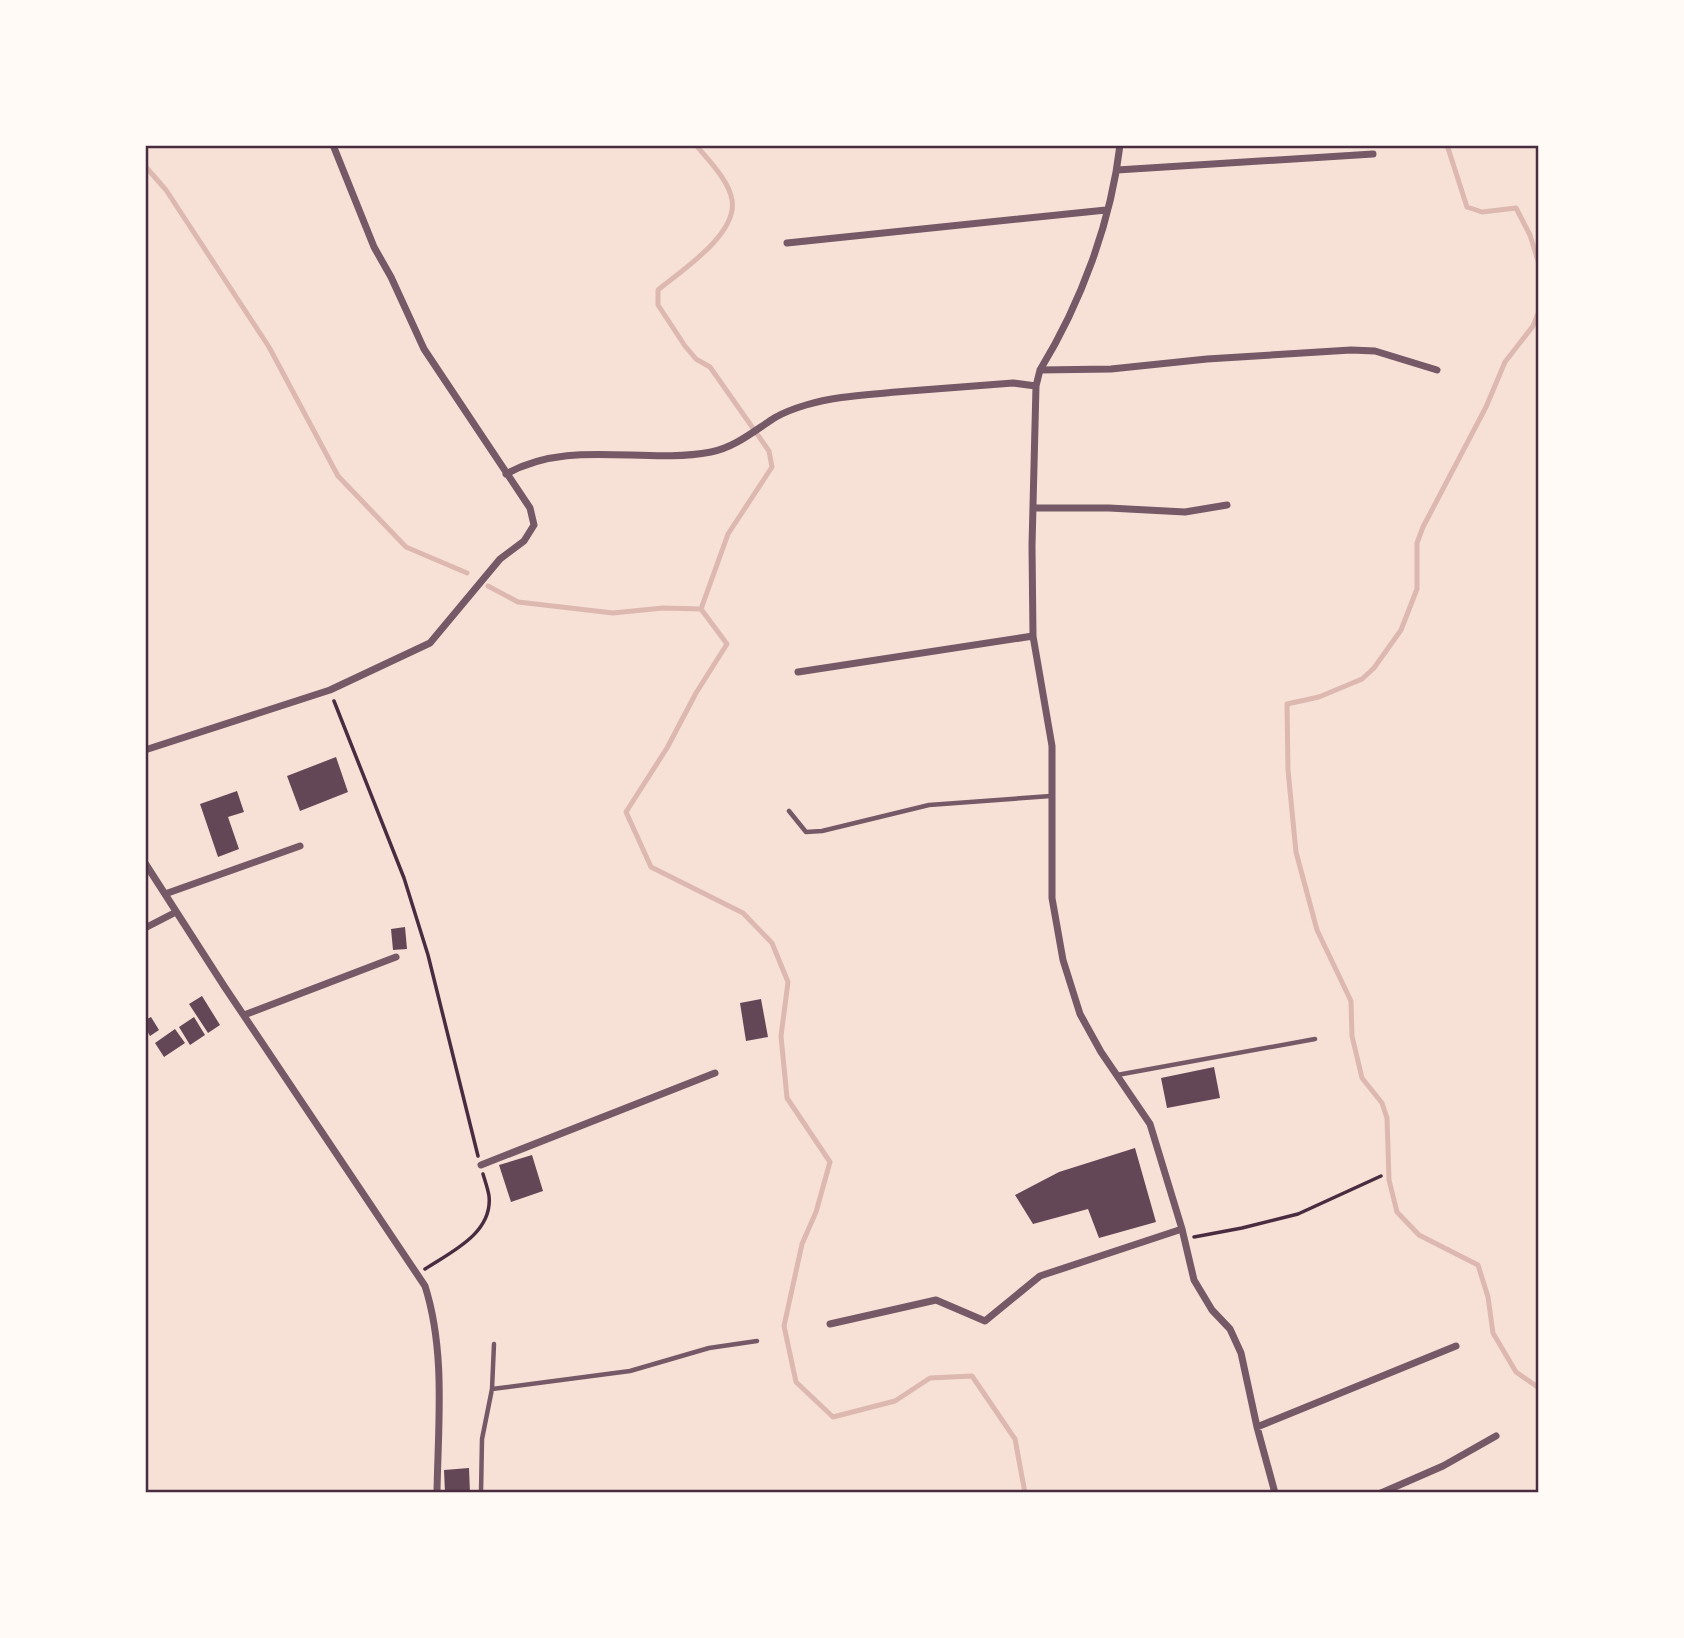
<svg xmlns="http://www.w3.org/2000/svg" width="1684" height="1638" font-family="Ubuntu,sans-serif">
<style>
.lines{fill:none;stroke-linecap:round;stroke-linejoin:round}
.stream{stroke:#dcb8b0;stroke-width:5}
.building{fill:#644757}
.path{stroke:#4a2c40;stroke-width:3.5}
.service{stroke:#755966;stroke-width:4.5}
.minor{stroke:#755966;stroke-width:7}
.neatline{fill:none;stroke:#4a2c40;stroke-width:2.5}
</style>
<rect width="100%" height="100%" fill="#f7e1d7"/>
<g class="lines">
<path class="stream" d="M696,145c11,14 33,35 36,55 6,34 -51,71 -74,90v15l27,41 11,13 14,8 59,84 3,16 -44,67 -27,75
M1447,145l20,62 15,5 34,-4 14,27 9,29
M145,166l21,24 103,157 69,129 68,71 61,26
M1539,311l-6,15 -28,36 -19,45 -63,120 -6,16v46l-16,41 -27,38 -12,11 -43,18 -32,7 1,66 8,82 21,78 34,71 1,35 10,42 20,25 5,15 2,62 8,32 22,23 59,30 10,32 5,36 23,39 23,16
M488,586l30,16 95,11 50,-5 38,1 26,35 -31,49 -29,55 -41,64 25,55 92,46 29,30 16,39 -7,54 6,62 43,64 -14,50 -14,32 -18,82 12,56 37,35 62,-16 35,-23 42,-2 43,63 10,54"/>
</g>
<path class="building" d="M336,757l12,35 -48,19 -13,-35z
M237,791l7,21 -16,5 11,32 -21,8 -18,-53z
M405,927l2,22 -14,1 -2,-21z
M202,996l18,29 -12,8 -19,-29z
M761,999l7,38 -22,4 -6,-38z
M151,1017l8,13 -9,6 -5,-9v-7z
M194,1017l11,18 -15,10 -11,-18z
M175,1029l10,14 -21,14 -9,-14z
M1214,1067l6,31 -53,10 -6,-30z
M1135,1148l21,74 -57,16 -11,-29 -55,15 -18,-29 44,-23z
M532,1155l11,36 -32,11 -12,-37z
M469,1468l1,25h-25l-1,-23z"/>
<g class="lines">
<path class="path" d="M334,701l70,177 24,77 50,201
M1194,1237l48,-9 56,-14 83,-38
M425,1269c26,-17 68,-36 64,-73 -1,-7 -4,-15 -6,-22"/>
<path class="service" d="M789,811l17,21 16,-1 107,-26 122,-9
M1117,1075l198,-36
M492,1389l2,-45
M481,1493l1,-54 10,-50 138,-18 79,-23 48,-7"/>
<path class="minor" d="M1120,145c-9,77 -39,158 -80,225l-4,16 -4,160 1,90 19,110v152l11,62 17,54 21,38 49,72 32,105 12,51 18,30 18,19 11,24 16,74 18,66
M1117,170l256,-16
M787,243l319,-33
M1040,370l71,-1 96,-10 144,-9 24,1 62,19
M506,474c64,-36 137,-9 205,-22 25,-5 44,-22 65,-35 9,-5 20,-9 30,-12 29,-9 60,-10 90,-13 39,-3 78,-6 117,-9l23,3
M1034,508h75l76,4 42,-7
M798,672l235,-36
M145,750l185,-60 100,-47 70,-84 24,-18 10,-16 -4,-17 -106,-159 -33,-72 -17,-30 -41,-102
M145,863l79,123 201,300c21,66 13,139 12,207
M165,894l135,-48
M145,928l31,-16
M244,1015l152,-58
M481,1165l234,-92
M830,1324l106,-24 49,21 55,-45 142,-47
M1257,1427l199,-81
M1381,1493l62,-27 53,-30"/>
</g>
<rect width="1684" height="1638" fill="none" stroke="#fffaf5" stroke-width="294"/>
<rect x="147" y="147" width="1390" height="1344" class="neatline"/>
</svg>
